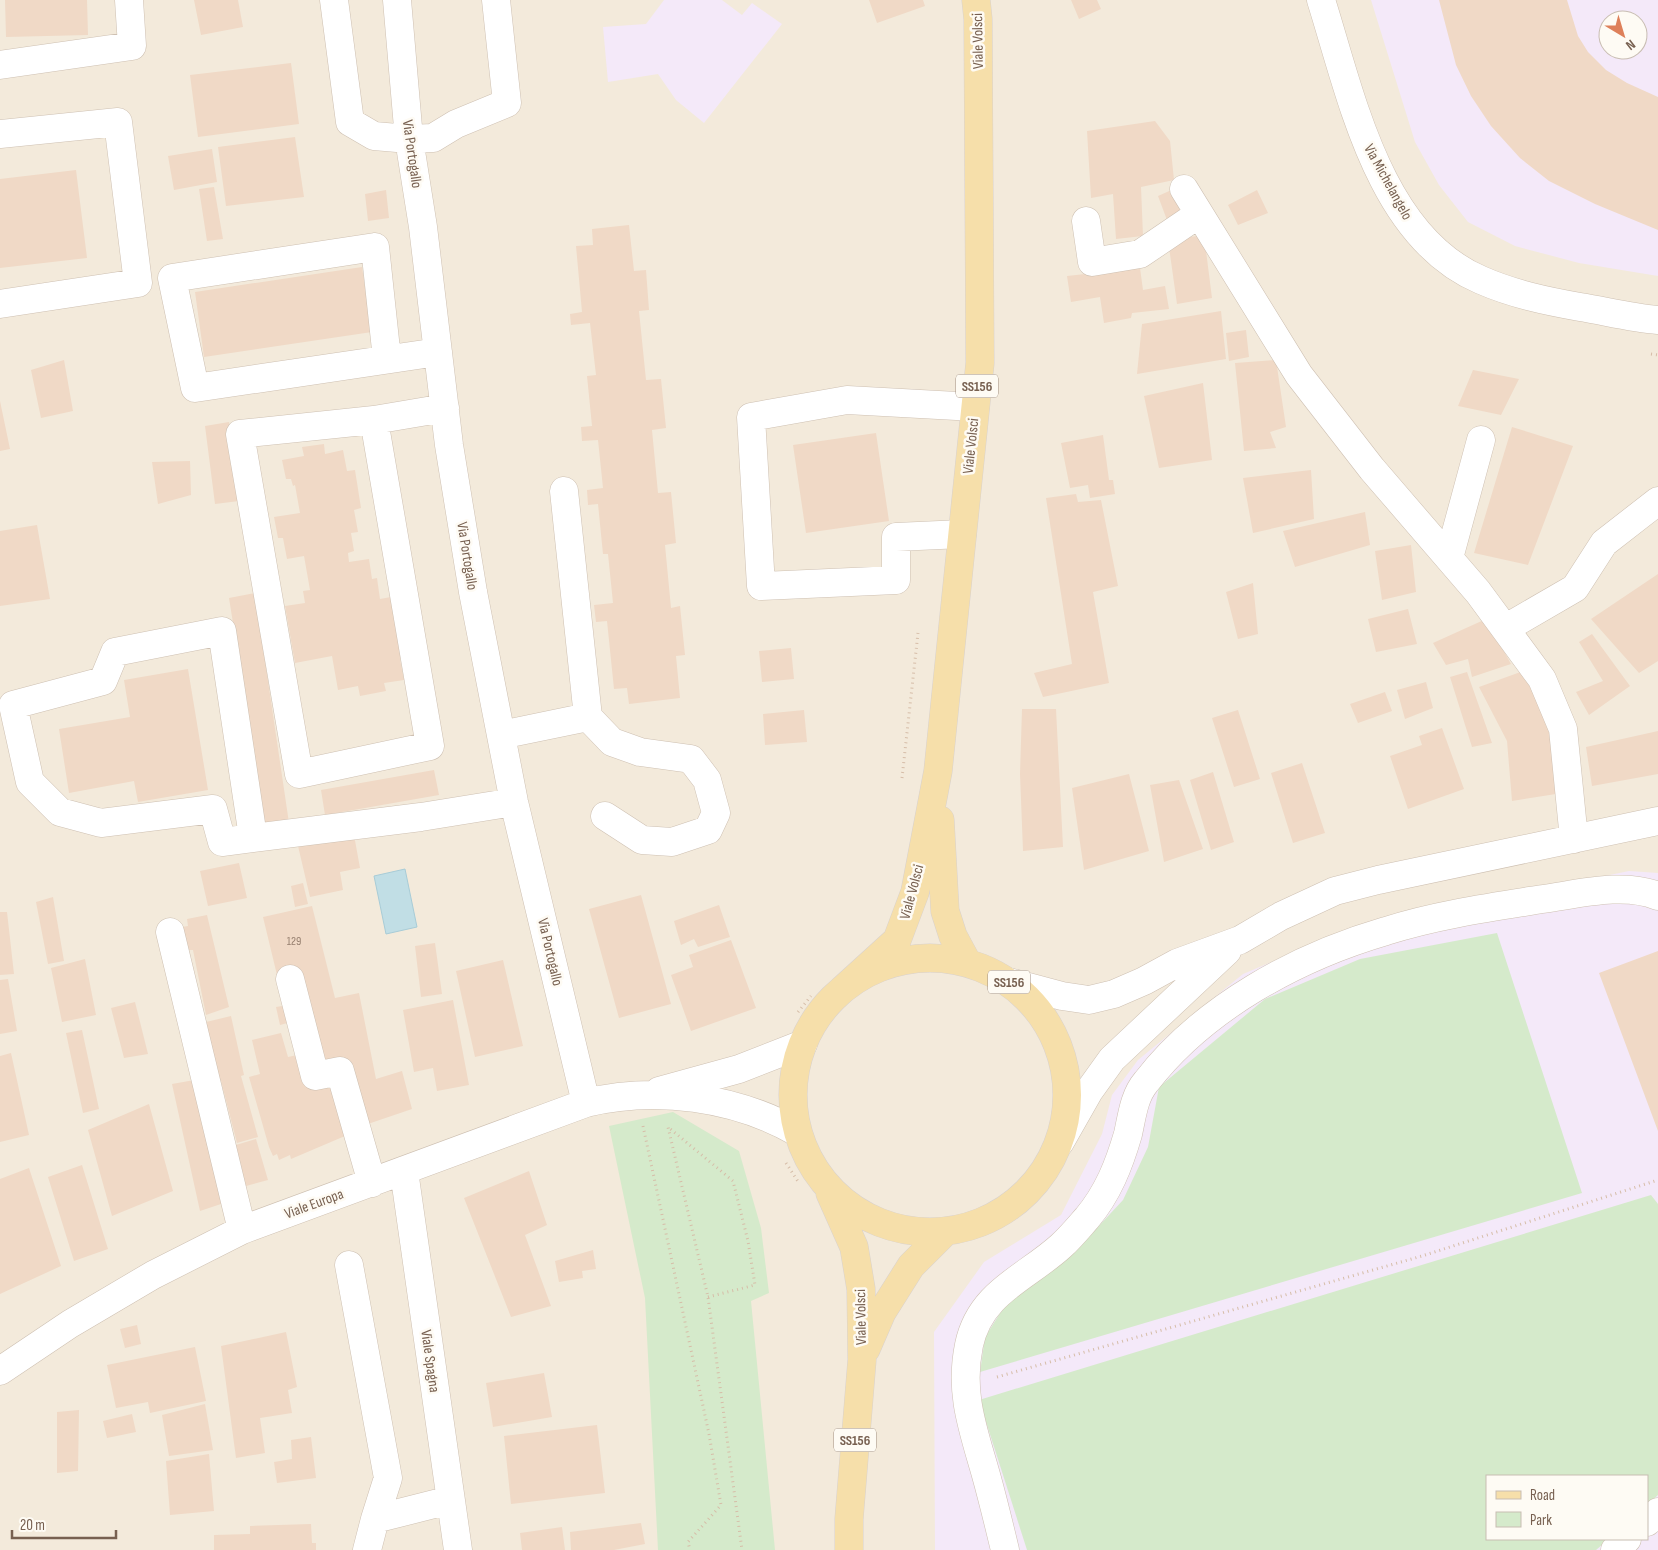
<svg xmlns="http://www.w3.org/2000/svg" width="1658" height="1550" font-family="'Sofia Sans Condensed',sans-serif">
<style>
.residential{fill:#f3eadb;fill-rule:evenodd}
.education{fill:#f4e9f9;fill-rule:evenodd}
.green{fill:#d5eacb}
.water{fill:#c1dee5;stroke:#a8ccd7}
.building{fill:#f0d9c6}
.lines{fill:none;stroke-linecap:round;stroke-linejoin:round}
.minor-casing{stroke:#cec0b2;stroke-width:29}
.major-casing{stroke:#d9d2ce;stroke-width:29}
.path{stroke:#d6bda8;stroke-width:3;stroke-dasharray:1 4;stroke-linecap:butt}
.minor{stroke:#fff;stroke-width:28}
.major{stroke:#f6dfaa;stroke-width:28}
.labels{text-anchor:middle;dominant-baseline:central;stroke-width:5;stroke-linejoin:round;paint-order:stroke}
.number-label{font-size:12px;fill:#957e6e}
.shield{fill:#fefbf4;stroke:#a08e81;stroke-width:1}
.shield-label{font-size:14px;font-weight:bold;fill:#776050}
.street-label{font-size:15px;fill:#776050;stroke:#fefbf4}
</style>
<rect width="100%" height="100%" fill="#fcf7ed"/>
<path class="residential" d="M0,0h1658v1550h-1658zM1608,20h30v30h-30zM1487,1476h160v63h-160z"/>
<path class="education" d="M664,0h58l20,15 10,-12 30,21 -78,99 -28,-23 -18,-26 -50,8 -5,-55 43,-3z
M1371,0h287v276l-79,-13 -64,-17 -47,-24 -29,-37 -24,-43zM1608,20h30v30h-30z
M1629,871l29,2v677h-723l-1,-218 50,-70 77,-47 41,-81 10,-39 26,-35 105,-86 107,-45zM1487,1476h160v63h-160z"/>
<path class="green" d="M1497,933l85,260 -602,179 5,-35 24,-38 73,-55 41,-44 25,-53 11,-60 106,-88 95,-40z
M673,1112l66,39 22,77 8,65 -18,8 24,249h-117l-13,-252 -36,-172z
M1651,1195l7,9v291l-11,10v-29h-160v63h122l-13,11h-569l-48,-150z"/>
<path class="water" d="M405,869l12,58 -31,7 -12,-58z"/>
<path class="building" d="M5,0h82l1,35 -82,2z
M194,0h44l5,27 -42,8z
M869,0h54l2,6 -48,17z
M1071,0h26l4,9 -22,10z
M1439,0h128l11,36 10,16 18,18 21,13 31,14v133l-63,-26 -46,-23 -29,-23 -29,-32 -20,-30 -15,-31z
M291,63l8,61 -101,13 -8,-62z
M1155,121l15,20 4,39 -33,7 2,49 -27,3 -3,-45 -22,4 -4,-67z
M295,137l9,60 -78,9 -8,-59z
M212,149l5,33 -43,8 -6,-34z
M76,170l11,88 -87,10v-89z
M214,187l9,52 -16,2 -8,-52z
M1176,188l10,26 -19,6 -9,-24z
M386,190l3,28 -21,3 -3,-27z
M1257,190l11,23 -30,12 -10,-20z
M629,225l5,46 12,-1 3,40 -10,1 7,69 15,-1 5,49 -14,2 6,63 13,-1 5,51 -11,2 6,63 9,-2 5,49 -9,1 4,42 -51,6 -2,-16 -13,1 -7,-68 -11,1 -2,-17 19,-2 -5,-49h-5l-5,-50 -10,1 -1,-15 16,-2 -5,-48 -16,1 -1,-14 11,-1 -5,-50 9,-1 -6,-52 -19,2 -1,-11 12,-2 -6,-66 17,-1 -1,-16z
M1204,235l8,63 -35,6 -9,-64z
M362,267l10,65 -168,25 -9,-65z
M1140,268l3,22 22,-4 4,23 -37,4 -1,5 -27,5 -4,-26 -29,5 -4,-26z
M1221,311l5,48 -89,15 5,-50z
M1246,330l3,27 -20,4 -3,-28z
M64,360l9,51 -32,7 -10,-48z
M1276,360l10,67 -16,5 6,16 -32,3 -9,-88z
M1473,370l46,9 -18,36 -43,-9z
M1203,383l9,77 -53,8 -15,-72z
M0,401l10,48 -10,2z
M229,422l10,79 -24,3 -10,-78z
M1512,427l61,19 -45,119 -54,-12z
M876,433l13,88 -83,12 -13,-88z
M1103,435l6,45h4l2,14 -25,4 -2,-13 -18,3 -9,-45z
M324,444l1,10 18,-4 4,21 8,-1 6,38 -7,2 4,22 -7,1 3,18 -6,2 1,9 20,-3 3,20 5,-1 3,21 11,-2 16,61 -7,1 4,21 -20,3 2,8 -26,5 -2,-10 -20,4 -6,-34 -37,7 -10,-57 20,-3 -2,-12 7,-1 -6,-34 -17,3 -4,-21h-5l-4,-21 26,-4 -5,-28 -2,1 -2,-7h-5l-4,-19 22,-4 -2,-9z
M190,461l1,34 -33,9 -6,-42z
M1311,470l3,49 -61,14 -10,-55z
M1076,494l2,8 23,-2 17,86 -25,6 16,91 -66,14 -9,-24 38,-9 -26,-166z
M1365,512l5,33 -75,22 -12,-36z
M37,525l13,74 -50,7v-75z
M1411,545l5,47 -34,8 -7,-49z
M1658,574v87l-19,12 -48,-54z
M1253,583l5,51 -20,5 -12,-47z
M255,593l34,230 -24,1 -36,-226z
M1408,609l9,35 -41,8 -8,-33z
M1486,619l25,45 -39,13 -4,-18 -22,6 -13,-22z
M1592,634l38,52 -41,29 -13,-23 27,-11 -24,-39z
M791,648l3,31 -32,3 -3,-31z
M188,669l20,121 -70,12 -4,-21 -65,12 -10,-64 71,-12 -6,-37z
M1526,670l25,50 5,74 -44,7 -5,-60 -28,-54z
M1467,672l25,71 -20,4 -22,-70z
M1426,682l7,26 -28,11 -8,-29z
M1385,692l7,19 -34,12 -8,-19z
M1022,709h34l7,138 -40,4 -3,-77z
M804,710l3,32 -42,3 -2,-31z
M1238,710l22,69 -26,8 -22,-69z
M1442,728l22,61 -56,20 -18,-53 32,-11 -3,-9z
M1658,731v43l-66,12 -6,-39z
M1302,763l23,70 -32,10 -22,-70z
M434,770l5,25 -114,20 -4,-25z
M1213,772l21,70 -23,8 -21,-70z
M1129,774l20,77 -65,19 -12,-82z
M1179,780l24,69 -39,13 -14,-77z
M354,835l6,33 -20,4 3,18 -33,7 -12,-51z
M239,863l8,35 -39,8 -8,-35z
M303,883l5,21 -13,3 -4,-21z
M641,895l30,109 -52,14 -30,-109z
M53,897l11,64 -16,3 -12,-62z
M719,905l11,32 -32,10 -4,-8 -13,6 -7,-24z
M312,906l23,92 24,-5 17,86 26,-8 10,38 -50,17 -39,-56 -23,-101 -23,6 -14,-58z
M0,912h7l7,62 -14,1z
M207,915l22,92 -23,8 -13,-65h-5l-6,-23 6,-1 -1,-7z
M731,940l25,68 -65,23 -20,-56 22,-8 -4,-12z
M435,943l7,51 -21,3 -6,-51z
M1658,951v180l-59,-158z
M85,959l11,56 -34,7 -11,-54z
M503,960l20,86 -48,11 -19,-86z
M8,979l9,52 -17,3v-54z
M453,1000l16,85 -32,6 -4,-23 -19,4 -11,-62z
M135,1002l13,52 -24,4 -13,-50z
M288,1005l3,17 -11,3 -4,-18z
M231,1016l13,59 -3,1 17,61 -21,6 -16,-62 -4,1 -15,-59z
M82,1030l17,79 -16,4 -17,-80z
M281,1033l7,24 18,-4 33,25 13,55 -61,26 -1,-4 -11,5 -2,-6 -4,2 -4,-9 -20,-70 11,-3 -8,-34z
M11,1053l18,82 -29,7v-86z
M200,1079l27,123 -27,9 -28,-127z
M149,1104l24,87 -61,25 -24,-86z
M256,1139l12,41 -29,8 -10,-41z
M82,1165l26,84 -34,12 -26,-84z
M29,1168l32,98 -61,28v-115z
M529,1171l18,54 -22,10 26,71 -40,11 -47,-119z
M593,1250l3,19 -14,2 1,7 -24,4 -4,-21z
M137,1325l4,19 -16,4 -5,-19z
M286,1332l11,55 -9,3 4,23 -32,5 5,35 -29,5 -15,-112z
M195,1347l11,54 -56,12 -2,-11 -32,6 -9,-43z
M544,1373l8,44 -59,10 -7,-44z
M205,1404l8,46 -44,6 -7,-41z
M79,1410l-1,61 -21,2v-61z
M132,1414l4,18 -29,6 -4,-17z
M597,1425l8,68 -94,11 -7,-68z
M311,1437l5,41 -39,5 -3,-21 18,-3 -1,-19z
M209,1454l5,57 -44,4 -4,-54z
M641,1523l4,21 -31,6h-43l-1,-18z
M311,1524l1,19h4v7h-102v-15l36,-1v-8z
M562,1527l3,23h-43l-2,-17z"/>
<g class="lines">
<defs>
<path id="minor" d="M334,0l16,122 24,14 35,3 24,-1 23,-14 51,-21 -11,-103
M397,0l12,139 14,88 26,218 24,147 41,210 72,301
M1321,0c30,95 58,237 160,280 32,14 65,21 99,27 25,4 52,11 78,13
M0,65l132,-19 -3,-46
M0,134l118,-12 20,161 -138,21
M1184,189l115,186 73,94 106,123 64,87 21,50 11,110
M1086,221l6,41 48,-8 59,-40
M387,359l-12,-112 -203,31 23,110 243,-36
M374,420l-134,14 59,340 131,-28 -56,-326 71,-12
M962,534l-66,3v43l-135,6 -10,-169 96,-17 128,7
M1449,558l32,-118
M1506,628l69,-40 29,-45 54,-42
M588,717l24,25 28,10 51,7 16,21 9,33 -8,17 -36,12 -30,-2 -37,-24
M501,735l87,-18 -24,-226
M253,837l-31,-206 -107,21 -12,29 -90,24 17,77 30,30 41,11 112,-14 9,33 199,-25 93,-15
M170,932l72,298
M290,979l25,97 25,-5 32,112
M1009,982l53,14 27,4 25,-6 30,-13 33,-18 63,-23 41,-24 54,-25 43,-11 280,-59
M659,1091l80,-22 64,-25
M1060,1142l29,-51 23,-32 115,-108
M404,1171l54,379
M349,1265l39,213 -13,41
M0,1371l70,-47 83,-49 89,-45 344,-127c70,-17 149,-6 211,29
M1647,1522l11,-10
M367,1550l8,-31 75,-19
M1005,1550c-6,-25 -12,-50 -19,-75 -13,-46 -27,-82 -17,-130 11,-53 57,-67 92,-99 9,-8 18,-19 26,-28 21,-25 32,-53 41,-84 4,-18 6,-38 18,-52 58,-75 151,-125 240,-151 50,-16 106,-24 157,-32 36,-5 81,-17 115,-3
M1615,1550l12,-11"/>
<path id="major" d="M940,820l5,91 8,25 14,26
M793 1095a137 137 0 1 1 274 0a137 137 0 1 1-274 0Z
M842,990l55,-50 18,-48 23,-121 42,-408 -2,-344 -2,-19
M830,1193l24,54 7,42 1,71 -13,159v31
M866,1349l16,-37 29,-46 34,-34"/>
</defs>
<use href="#minor" class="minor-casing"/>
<use href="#major" class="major-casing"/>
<path class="path" d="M1651,354l7,1
M902,778l16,-145
M798,1012l13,-16
M643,1126l66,308 12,71 -33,37 2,8
M786,1163l13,20
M708,1297l47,-12 -7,-44 -15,-60 -65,-54 40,170 34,253
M997,1377l425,-121 236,-76"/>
<use href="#minor" class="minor"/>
<use href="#major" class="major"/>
</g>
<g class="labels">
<g class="number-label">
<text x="294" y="941">129</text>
</g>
<g class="shield">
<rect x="956" y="374.5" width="42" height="23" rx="4"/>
<rect x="988" y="970.5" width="42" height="23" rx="4"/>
<rect x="834" y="1428.5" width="42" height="23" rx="4"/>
</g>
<g class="shield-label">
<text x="977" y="386">SS156</text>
<text x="1009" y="982">SS156</text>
<text x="855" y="1440">SS156</text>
</g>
<g class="street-label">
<text transform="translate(978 41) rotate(-91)">Viale Volsci</text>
<text transform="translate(412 154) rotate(82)">Via Portogallo</text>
<text transform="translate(1388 182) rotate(61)">Via Michelangelo</text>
<text transform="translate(971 446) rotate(-84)">Viale Volsci</text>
<text transform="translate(467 556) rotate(81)">Via Portogallo</text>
<text transform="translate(912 892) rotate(-75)">Viale Volsci</text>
<text transform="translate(550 952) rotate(77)">Via Portogallo</text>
<text transform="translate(314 1204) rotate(-20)">Viale Europa</text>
<text transform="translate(861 1317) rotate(-91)">Viale Volsci</text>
<text transform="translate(430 1361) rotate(82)">Viale Spagna</text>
</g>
</g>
<rect x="1486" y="1475" width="162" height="65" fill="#fefbf4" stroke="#c8bdb2"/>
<rect x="1496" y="1491" width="25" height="8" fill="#f6dfaa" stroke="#c8bdb2"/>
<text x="1530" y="1500" font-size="15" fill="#776050">Road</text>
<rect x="1496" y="1512" width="25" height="15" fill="#d5eacb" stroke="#c8bdb2"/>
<text x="1530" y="1525" font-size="15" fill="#776050">Park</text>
<g transform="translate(1623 35) rotate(142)"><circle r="24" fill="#fefbf4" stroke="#c8bdb2"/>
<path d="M0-4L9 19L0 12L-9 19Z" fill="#de805a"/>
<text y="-8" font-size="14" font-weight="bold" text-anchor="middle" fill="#776050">N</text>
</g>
<path d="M12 1530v8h104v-8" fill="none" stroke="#776050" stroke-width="2.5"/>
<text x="20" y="1530" font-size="15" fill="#776050" stroke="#fefbf4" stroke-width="4" paint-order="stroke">20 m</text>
</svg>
